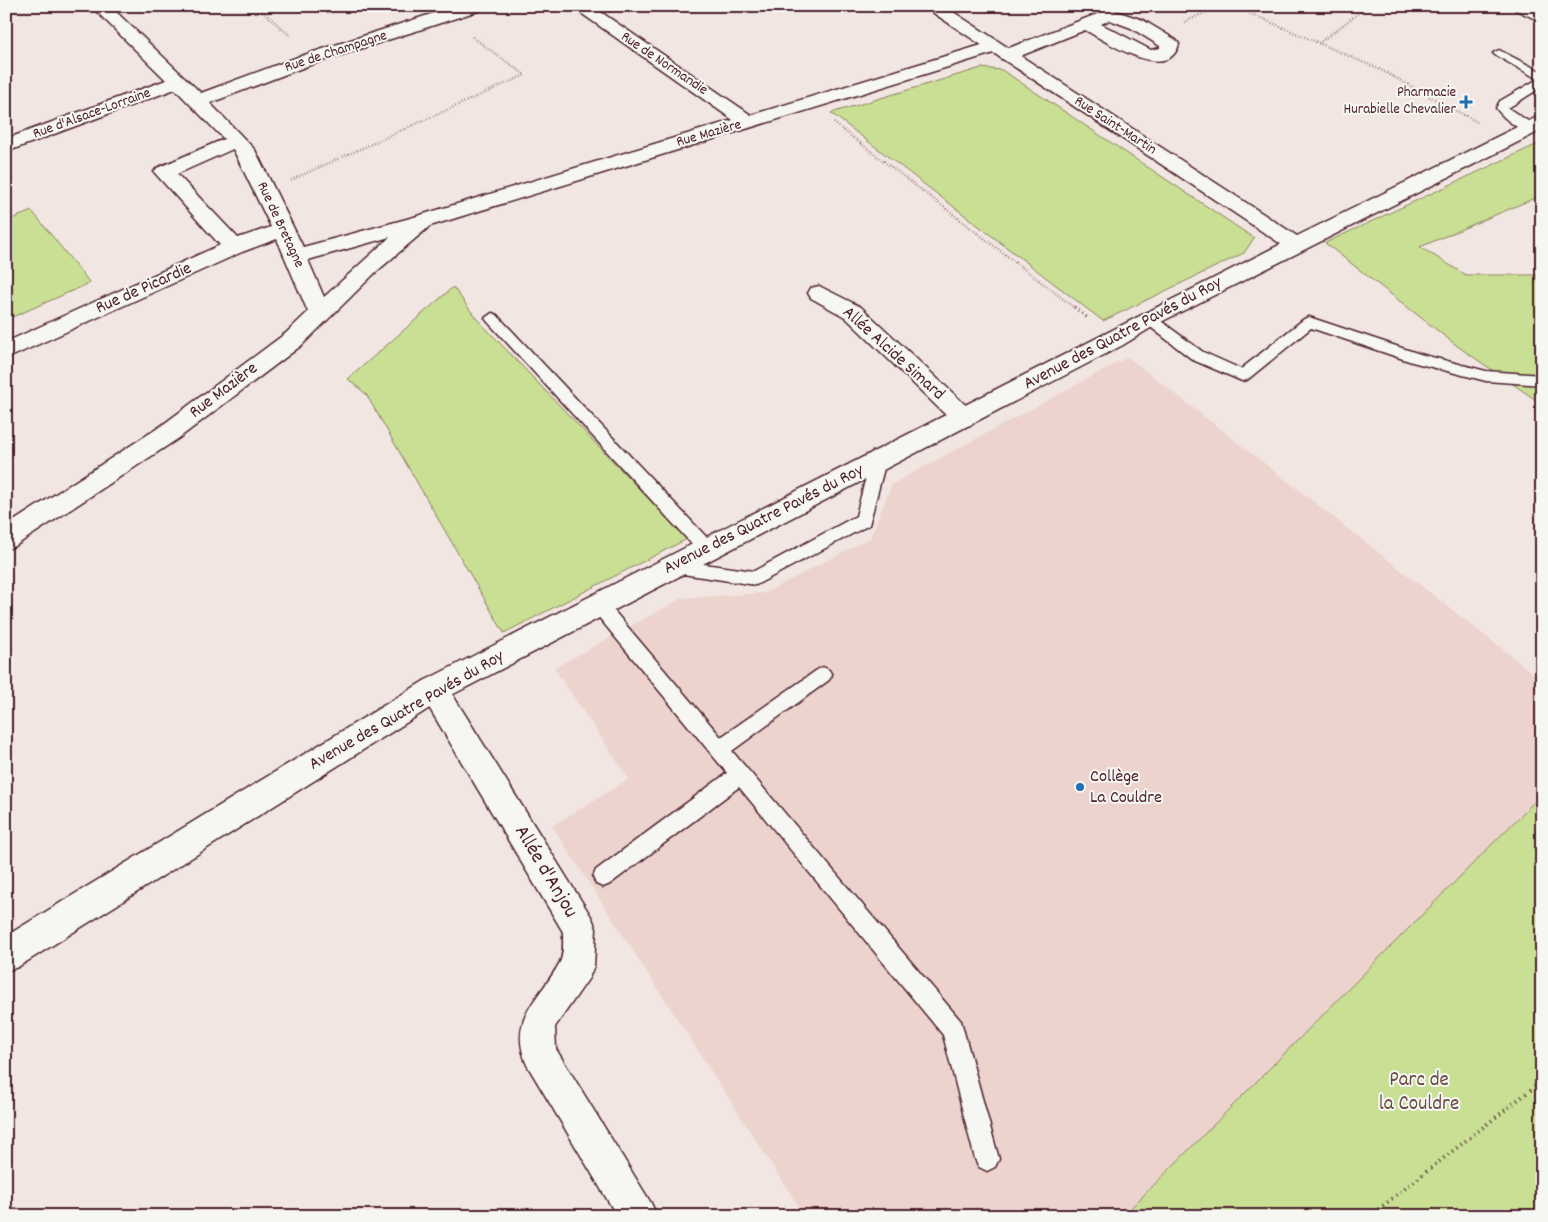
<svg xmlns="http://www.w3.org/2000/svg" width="1548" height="1222" font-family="Dekko,sans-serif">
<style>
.built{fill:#edd3ce}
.green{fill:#c9df94;stroke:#8a7f60}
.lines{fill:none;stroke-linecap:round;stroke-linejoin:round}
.service-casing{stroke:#4a1f2b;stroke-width:3}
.minor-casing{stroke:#4a1f2b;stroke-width:3}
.tertiary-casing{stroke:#4a1f2b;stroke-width:3}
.path-far2{stroke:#4a1f2b;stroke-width:2.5;stroke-dasharray:0.5 2.5;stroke-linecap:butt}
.path-far1{stroke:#4a1f2b;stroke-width:3;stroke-dasharray:1 4;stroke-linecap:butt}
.path{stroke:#4a1f2b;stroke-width:4;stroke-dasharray:1 4.5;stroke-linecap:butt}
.service{fill:#f6f6f2;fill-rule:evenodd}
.minor{fill:#f6f6f2;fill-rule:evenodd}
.tertiary{fill:#f6f6f2;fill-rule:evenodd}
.poi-dot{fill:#1f6fb2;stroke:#f6f6f2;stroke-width:2}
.labels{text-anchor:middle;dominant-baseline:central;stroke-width:4;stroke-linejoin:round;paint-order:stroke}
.far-street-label{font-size:15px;fill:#4a1f2b;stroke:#f6f6f2}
.far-poi-label{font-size:15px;fill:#4a1f2b;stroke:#f6f6f2;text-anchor:end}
.street-label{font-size:18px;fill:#4a1f2b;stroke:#f6f6f2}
.poi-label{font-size:18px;fill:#4a1f2b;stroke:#f6f6f2;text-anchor:start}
.near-street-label{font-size:21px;fill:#4a1f2b;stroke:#f6f6f2}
.near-park-label{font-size:21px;fill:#6a4f45;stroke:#f6f6f2}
</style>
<rect width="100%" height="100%" fill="#f2e6e2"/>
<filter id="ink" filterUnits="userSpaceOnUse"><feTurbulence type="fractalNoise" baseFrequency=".02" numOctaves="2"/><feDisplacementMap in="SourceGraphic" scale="10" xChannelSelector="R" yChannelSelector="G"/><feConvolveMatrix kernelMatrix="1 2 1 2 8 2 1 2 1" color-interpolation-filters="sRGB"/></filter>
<g filter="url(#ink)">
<path class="built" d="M1128,357l414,323v114l-419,422h-318l-253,-390 77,-47 -75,-111 128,-70 83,-5 105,-55 22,-54z"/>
<path class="green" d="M981,68l21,2 252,168 -10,15 -141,68 -272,-208z
M1542,142v53l-122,52 46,28h76v129l-82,-56 -135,-105z
M32,211l58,72 -84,37v-99z
M453,287l23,31 211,221 -183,94 -138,-239 -18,-15z
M1542,794v422h-419z"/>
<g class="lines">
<defs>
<path id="service" d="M1499,50l43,22v15l-34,21 26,17 2,3 -2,3c-12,3 -31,-13 -38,-23l4,-7 38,-22 -43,-24 -2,-2z
M492,313l5,2 216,229 2,5 -2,5 -6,2 -6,-2 -214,-233 -2,-3z
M1149,314l5,2 49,36 38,17 63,-50 5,-2 111,37 66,17 56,4v10l-56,-4 -74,-19 -101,-34 -64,52 -5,1 -49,-21 -49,-38 -2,-3z
M878,455l6,2 2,4 -17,64 -113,60 -87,-13 -3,-5 3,-5 6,-2 79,11 102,-55 14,-55 2,-4z
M598,597l6,2 117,138 96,-67 6,-3 6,3 3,5 -3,5 -97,71 229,270 38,138 -4,8 -8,4 -8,-4 -4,-8 -32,-124 -204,-248 -129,97 -7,3 -7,-3 -3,-7 3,-7 131,-97 -135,-164 -3,-5 3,-5z"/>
<path id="minor" d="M91,6h19l91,87 97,-36 158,-51h28l-3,4 -171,55 -100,38 45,47 48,97 111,-30 319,-97 -162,-114h21l159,109 237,-72h12l3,4 -3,4 -570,175 -54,46 -74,73 -123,93 -164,108 -9,3v-23l155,-100 125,-93 22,-21 -31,-73 -35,13 -236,107v-17l214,-97 -66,-73 3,-4 67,-29 -49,-50 -169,63v-13l160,-59zM233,149l38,78 -33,11 -61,-64zM390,237l-66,60 -16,-37z
M1110,9l33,11 33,20 3,4c-11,40 -73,-3 -94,-14l-72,29h-12l-3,-4 3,-4zM1110,20l21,8 29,18v2l-9,2 -50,-26z
M819,286l42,21 112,105 3,6 -3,6 -9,3 -9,-3 -110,-107 -34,-19 -3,-5 3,-5z
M434,678l10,3 148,237 4,11 -2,37 -5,12 -34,49 1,22 95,154 6,13h-40l-90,-151c-20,-48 13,-65 33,-103 4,-8 3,-21 3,-30l-139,-233 -4,-9 4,-9z"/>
<path id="tertiary" d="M923,6h21l353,230 238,-118 7,-2v14l-385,194 -34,21 -679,354 -426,268 -12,4v-35l418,-255 857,-437z
M1513,6h22l7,4v12l-26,-12z"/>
</defs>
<use href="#service" class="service-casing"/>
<use href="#minor" class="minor-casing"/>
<use href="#tertiary" class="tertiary-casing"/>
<path class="path-far2" d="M256,6l36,31
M1233,6l146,63 100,54
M1185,22l33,-16
M1319,43l41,-31 -8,-6
M834,123l241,185
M291,180l234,-105 -54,-39"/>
<path class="path-far1" d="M6,307l8,11
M1074,307l15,12"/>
<path class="path" d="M1374,1211l7,5
M1370,1216l172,-135"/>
<use href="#service" class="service"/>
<use href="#minor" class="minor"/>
<use href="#tertiary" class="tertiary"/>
</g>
</g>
<g class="poi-dot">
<path d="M1463.5 94.5h5v5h5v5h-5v5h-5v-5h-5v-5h5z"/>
<circle cx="1080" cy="787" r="5"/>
</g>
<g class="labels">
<g class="far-street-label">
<text transform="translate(336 52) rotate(-18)">Rue de Champagne</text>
<text transform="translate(664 64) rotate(34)">Rue de Normandie</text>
<text transform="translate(92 114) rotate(-20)">Rue d'Alsace-Lorraine</text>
<text transform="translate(1115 126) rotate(33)">Rue Saint-Martin</text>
<text transform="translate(709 134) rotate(-16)">Rue Mazière</text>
<text transform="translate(280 225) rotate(65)">Rue de Bretagne</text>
</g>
<g class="far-poi-label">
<text x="1456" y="93">Pharmacie<tspan x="1456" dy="17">Hurabielle Chevalier</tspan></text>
</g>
<g class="street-label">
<text transform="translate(144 289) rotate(-24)">Rue de Picardie</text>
<text transform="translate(1123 334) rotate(-28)">Avenue des Quatre Pavés du Roy</text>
<text transform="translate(893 354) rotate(42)">Allée Alcide Simard</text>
<text transform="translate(224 391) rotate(-37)">Rue Mazière</text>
<text transform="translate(764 520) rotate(-27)">Avenue des Quatre Pavés du Roy</text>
<text transform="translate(407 711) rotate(-30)">Avenue des Quatre Pavés du Roy</text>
</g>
<g class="poi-label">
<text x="1090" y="777">Collège<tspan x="1090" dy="21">La Couldre</tspan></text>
</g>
<g class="near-street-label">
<text transform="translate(545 872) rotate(59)">Allée d'Anjou</text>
</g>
<g class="near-park-label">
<text x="1419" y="1081">Parc de<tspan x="1419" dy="24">la Couldre</tspan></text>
</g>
</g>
<rect width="1548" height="1222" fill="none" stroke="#f6f6f2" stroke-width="25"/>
<rect x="12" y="12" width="1523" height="1197" fill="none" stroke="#4a1f2b" stroke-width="2" filter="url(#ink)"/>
</svg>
